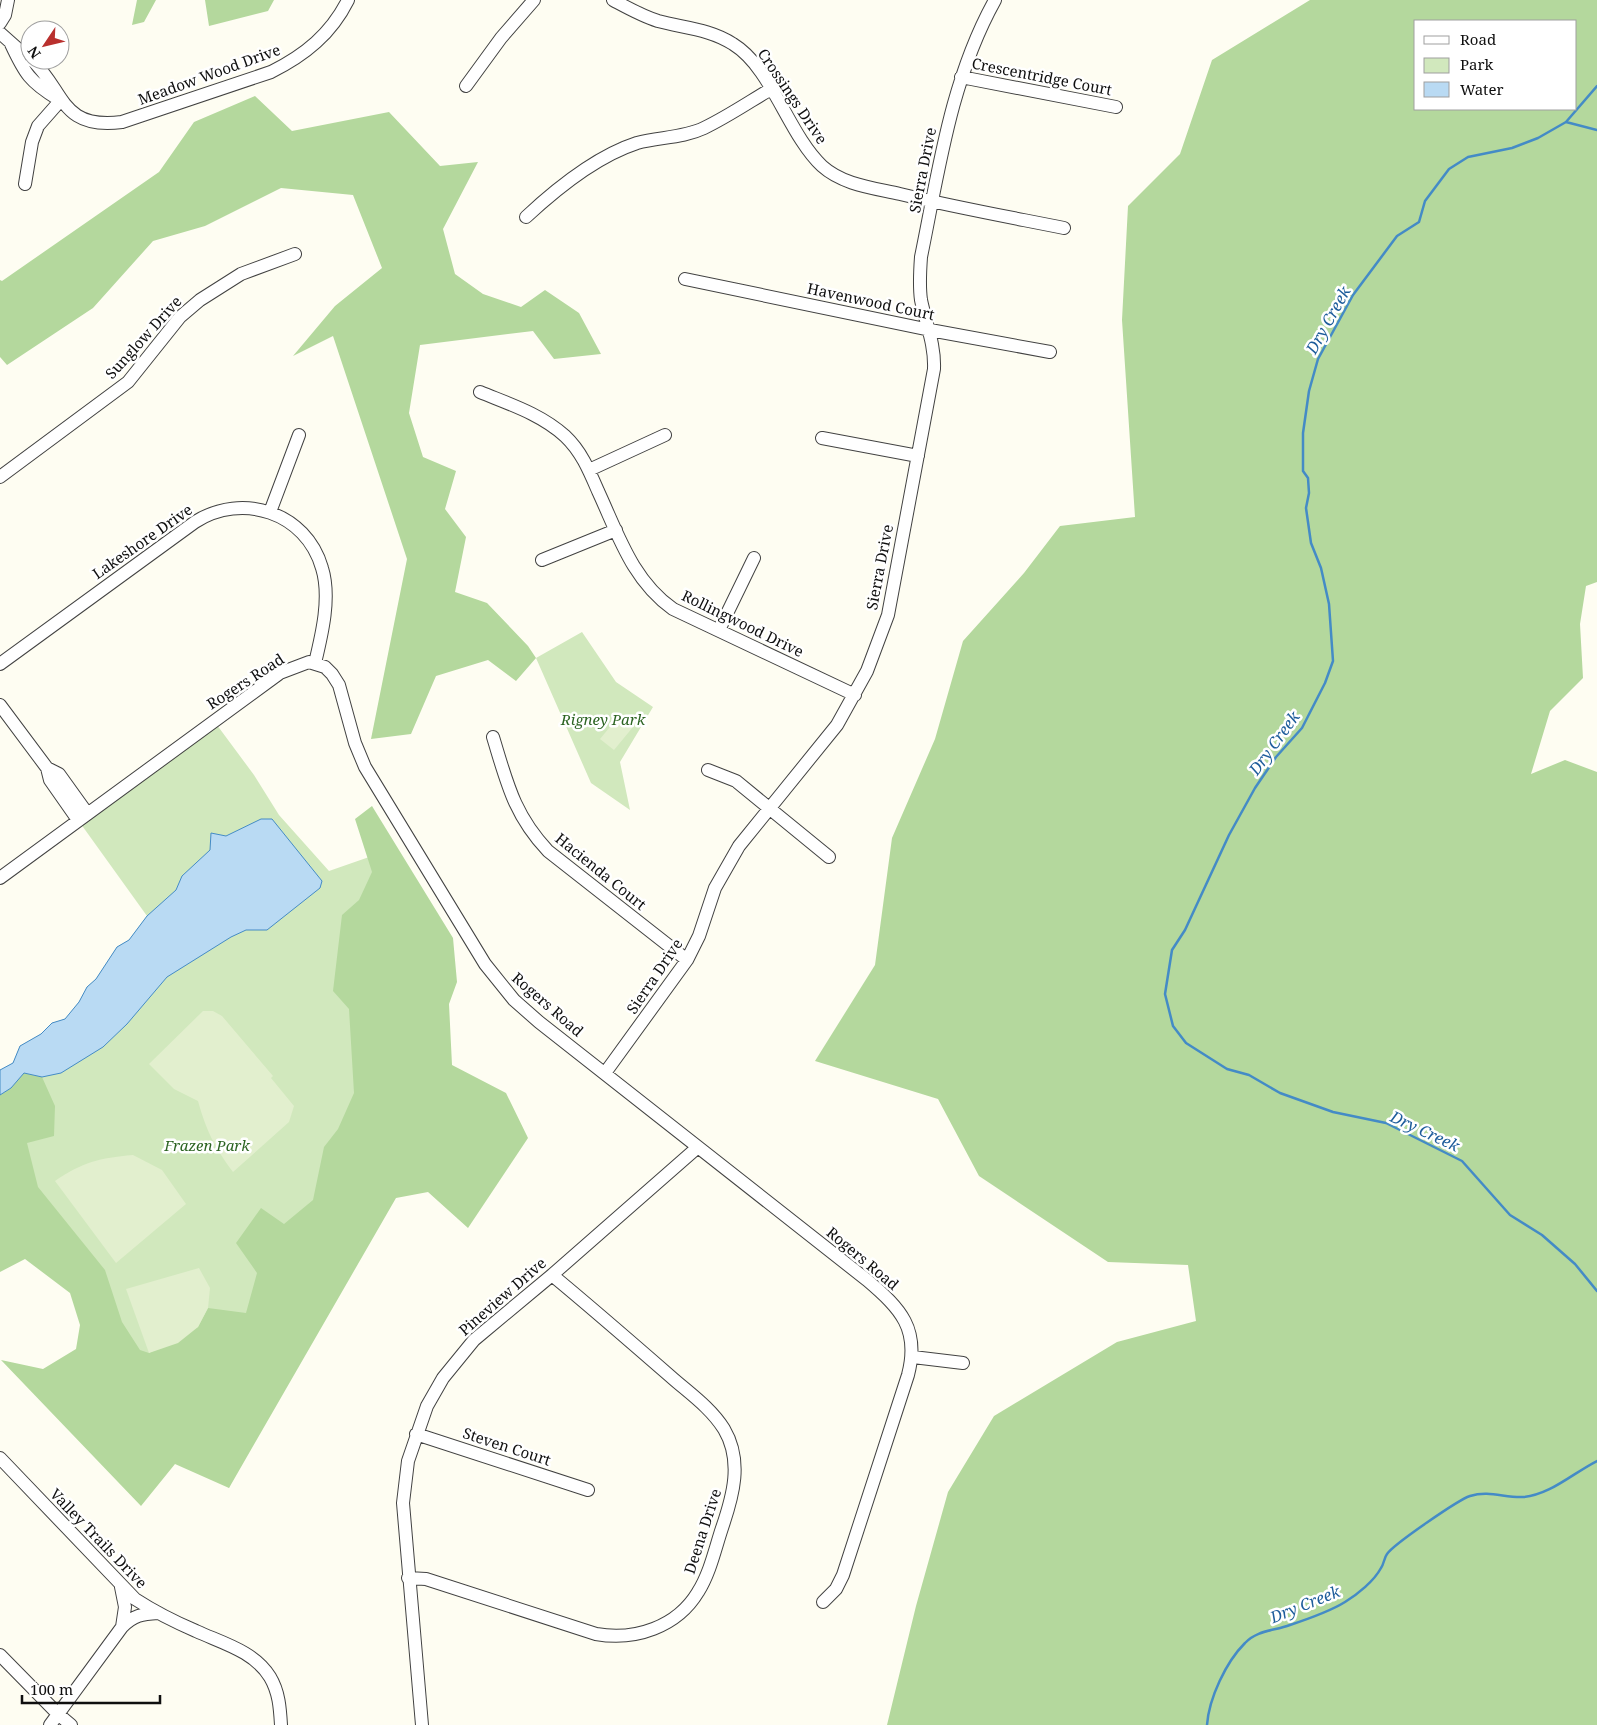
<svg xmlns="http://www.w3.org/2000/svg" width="1597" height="1725" font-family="'Noto Serif',serif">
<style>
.green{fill:#d1e8bd}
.forest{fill:#b4d89d;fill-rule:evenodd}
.pitch{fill:#e2efce}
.water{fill:#b9daf3;stroke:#448bc6}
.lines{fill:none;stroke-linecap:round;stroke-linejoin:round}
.stream{stroke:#448bc6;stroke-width:2.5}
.minor-casing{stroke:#424242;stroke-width:14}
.minor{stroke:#fff;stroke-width:12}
.labels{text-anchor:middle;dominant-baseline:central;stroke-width:5;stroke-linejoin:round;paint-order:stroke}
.street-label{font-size:15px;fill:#0f0f0f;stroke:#fff}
.park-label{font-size:15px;font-style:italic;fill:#2c6422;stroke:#fff}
.water-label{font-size:16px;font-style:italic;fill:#1e5d9b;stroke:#fff}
</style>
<rect width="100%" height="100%" fill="#fefdf2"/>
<path class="green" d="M582,632l34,50 37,25 -33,55 10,48 -39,-27 -55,-125z
M214,721l40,54 25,40 50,56 43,-15 64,117 -207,515 -229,-290v-128l13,-7 7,-17 21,-12 11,-11 13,-4 14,-17 8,-15 9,-8 21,-32 12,-7 18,-24 -69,-96z"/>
<path class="forest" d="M137,0h19l-12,22 -12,3z
M205,0h69l-6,11 -59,15z
M1310,0h287v582l-11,4 -6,38 3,54 -33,33 -19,63 34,-14 32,12v953h-710l29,-119 32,-114 46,-76 123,-74 79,-21 -8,-56 -80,-3 -129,-86 -41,-77 -123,-38 60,-96 17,-127 43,-99 28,-98 61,-68 36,-47 75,-9 -13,-197 6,-114 52,-52 32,-94zM1416,21h160v88h-160z
M255,96l37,35 97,-19 51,54 38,-4 -35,67 12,45 28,20 38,13 24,-17 34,23 22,41 -47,5 -21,-28 -113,14 -11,68 14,44 33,14 -11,38 21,28 -11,55 32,11 41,43 8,12 -20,23 -28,-21 -52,16 -25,58 -40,5 36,-180 -74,-223 -40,20 42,-50 47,-38 -29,-73 -72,-7 -76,38 -52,15 -60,67 -86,57 -7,-8v-77l2,1 157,-109 35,-50z
M372,806l81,132 4,44 -8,22 3,61 54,28 22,45 -60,90 -40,-36 -32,6 -167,290 -54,-24 -34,42 -140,-146 42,9 33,-20 4,-24 -10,-32 -45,-34 -25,13v-177l11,-7 13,-15 18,4 13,29 -1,30 -27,7 11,44 67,83 17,52 18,28 9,3 49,-26 10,-19 38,5 11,-40 -21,-30 25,-35 23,16 29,-24 11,-53 14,-18 16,-36 -5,-84 -16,-18 9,-76 17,-15 13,-28 -17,-53z"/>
<path class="pitch" d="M619,716l14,11 -19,23 -14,-11z
M203,1011h10l9,5 51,60 -2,2 23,28 -5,16 -56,50c-18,-24 -27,-42 -35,-71l-24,-12 -25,-25z
M133,1155l29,15 24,34 -70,59 -61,-82c28,-19 44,-23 78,-26z
M199,1268l11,20 -2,20 -10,19 -20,16 -29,10 -23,-64z"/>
<path class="water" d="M261,819h11l50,62 -2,7 -53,42h-21l-15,7 -64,40 -40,47 -24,23 -42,26 -19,4 -18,-4 -13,15 -11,7v-25l13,-7 7,-17 21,-12 11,-11 13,-4 14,-17 8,-15 9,-8 21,-32 12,-7 18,-24 29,-26 6,-14 28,-26 1,-17 15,3z"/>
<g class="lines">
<path class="stream" d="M1597,86l-31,36 -28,16 -26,10 -44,9 -19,12 -24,32 -6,21 -22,14 -44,59 -35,64 -9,32 -6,42v38l5,7 1,15 -3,15 5,35 10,25 8,36 4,57 -8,22 -23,45 -26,29 -21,31 -26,47 -44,95 -13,20 -7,44 8,32 13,17 41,26 22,6 31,18 53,19 53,11 76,38 48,54 32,20 33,29 22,27
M1566,122l31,8
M1207,1725c2,-27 19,-63 38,-82 12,-13 29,-12 45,-18 18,-6 39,-13 55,-23 13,-8 29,-21 36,-34 3,-4 3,-10 6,-14 7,-10 71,-54 83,-58 19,-6 35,2 53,1 27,-2 50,-24 74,-36"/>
<defs>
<path id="minor" d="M613,0c15,8 29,16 45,21 26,7 52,8 75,23 39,24 55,90 89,122 21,19 52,22 78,28 54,13 109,23 164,34
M0,23l5,-8 3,-15
M0,33l18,16
M11,44c14,30 19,38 47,55
M32,60c33,31 28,70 90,62l149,-50c34,-17 60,-38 77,-72
M961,77l155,30
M466,86l35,-48 33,-38
M25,184l7,-42 6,-16 22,-25
M526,217c30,-28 71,-61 111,-74 22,-6 46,-5 67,-15 23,-11 45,-26 67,-39
M685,279l245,51 120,22
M480,392c29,12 61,22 85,44 16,15 24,34 33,55 20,43 34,89 75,118l182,86
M822,438l96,18
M589,470l76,-35
M0,477l128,-95 52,-65 20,-17 41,-26 54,-20
M270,512l29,-77
M542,560l74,-30
M719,630l35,-72
M0,664l195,-142c47,-30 111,-10 127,46 9,29 0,66 -7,95
M0,705l47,63 3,12 28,40
M493,737c14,46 21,78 55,114l139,109
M47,768l12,6 28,39
M708,770l28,11 93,76
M0,878l280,-205 29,-11 16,5 7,7 7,11 16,58 10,24 120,197 29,36 25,22 328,258c34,29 53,49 41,95l-65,200 -7,14 -13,13
M605,1073l82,-113 12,-24 16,-48 24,-42 98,-121 30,-54 21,-56 46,-246c1,-25 -8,-45 -13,-69 -2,-14 -1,-29 0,-43 18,-88 30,-178 74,-257
M913,1357l50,6
M416,1434l172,56
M0,1458l135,141c20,13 40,23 61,32 26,12 58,20 74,46 9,15 10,31 11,48
M408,1578l18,1 170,55c39,7 81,-7 102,-42 12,-19 17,-43 24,-64 11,-32 21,-67 2,-99 -14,-22 -35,-36 -54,-53 -39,-34 -78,-68 -118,-101
M121,1587l4,20 -3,20
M0,1655l58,59 13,11
M50,1725l72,-98c12,-12 20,-13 36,-14
M422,1725l-19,-222 5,-42 19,-55 16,-28 31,-38 78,-65 146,-128"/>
</defs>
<use href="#minor" class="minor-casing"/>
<use href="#minor" class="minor"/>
</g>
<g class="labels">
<g class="street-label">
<text transform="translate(209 74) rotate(-20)">Meadow Wood Drive</text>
<text transform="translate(1042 76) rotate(11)">Crescentridge Court</text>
<text transform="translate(793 96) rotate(56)">Crossings Drive</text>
<text transform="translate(922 170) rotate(-79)">Sierra Drive</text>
<text transform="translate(871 301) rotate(12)">Havenwood Court</text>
<text transform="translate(143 337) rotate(-48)">Sunglow Drive</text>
<text transform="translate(142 541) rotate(-35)">Lakeshore Drive</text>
<text transform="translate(879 567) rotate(-79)">Sierra Drive</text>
<text transform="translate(743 623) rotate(26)">Rollingwood Drive</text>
<text transform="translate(245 681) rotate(-33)">Rogers Road</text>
<text transform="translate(601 871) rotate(39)">Hacienda Court</text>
<text transform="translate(654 976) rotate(-56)">Sierra Drive</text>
<text transform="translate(548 1004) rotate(41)">Rogers Road</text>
<text transform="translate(863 1258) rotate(40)">Rogers Road</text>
<text transform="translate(502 1296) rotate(-41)">Pineview Drive</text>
<text transform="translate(507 1446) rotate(18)">Steven Court</text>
<text transform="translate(702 1531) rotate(-72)">Deena Drive</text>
<text transform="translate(99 1538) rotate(46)">Valley Trails Drive</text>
</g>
<g class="park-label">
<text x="603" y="719">Rigney Park</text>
<text x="207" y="1145">Frazen Park</text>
</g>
<g class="water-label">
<text transform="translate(1328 320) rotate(-61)">Dry Creek</text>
<text transform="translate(1274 743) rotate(-54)">Dry Creek</text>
<text transform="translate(1425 1131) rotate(25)">Dry Creek</text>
<text transform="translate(1305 1604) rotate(-22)">Dry Creek</text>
</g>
</g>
<rect x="1414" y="20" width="162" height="90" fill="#ffffff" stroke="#9f9f9f"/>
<rect x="1424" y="36" width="25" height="8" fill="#ffffff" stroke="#9f9f9f"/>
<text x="1460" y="45" font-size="15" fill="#0f0f0f">Road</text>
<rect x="1424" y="58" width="25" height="15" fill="#d1e8bd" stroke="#9f9f9f"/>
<text x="1460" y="70" font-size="15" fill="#0f0f0f">Park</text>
<rect x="1424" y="82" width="25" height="15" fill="#b9daf3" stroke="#9f9f9f"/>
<text x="1460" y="95" font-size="15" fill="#0f0f0f">Water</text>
<g transform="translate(45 45) rotate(235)"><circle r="24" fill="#ffffff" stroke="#9f9f9f"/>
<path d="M0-4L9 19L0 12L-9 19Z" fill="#b9302e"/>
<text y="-8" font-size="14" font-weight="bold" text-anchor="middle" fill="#0f0f0f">N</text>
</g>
<path d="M22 1695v8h138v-8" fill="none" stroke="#0f0f0f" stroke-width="2.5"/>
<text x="30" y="1695" font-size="15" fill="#0f0f0f" stroke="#ffffff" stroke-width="4" paint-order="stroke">100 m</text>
</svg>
